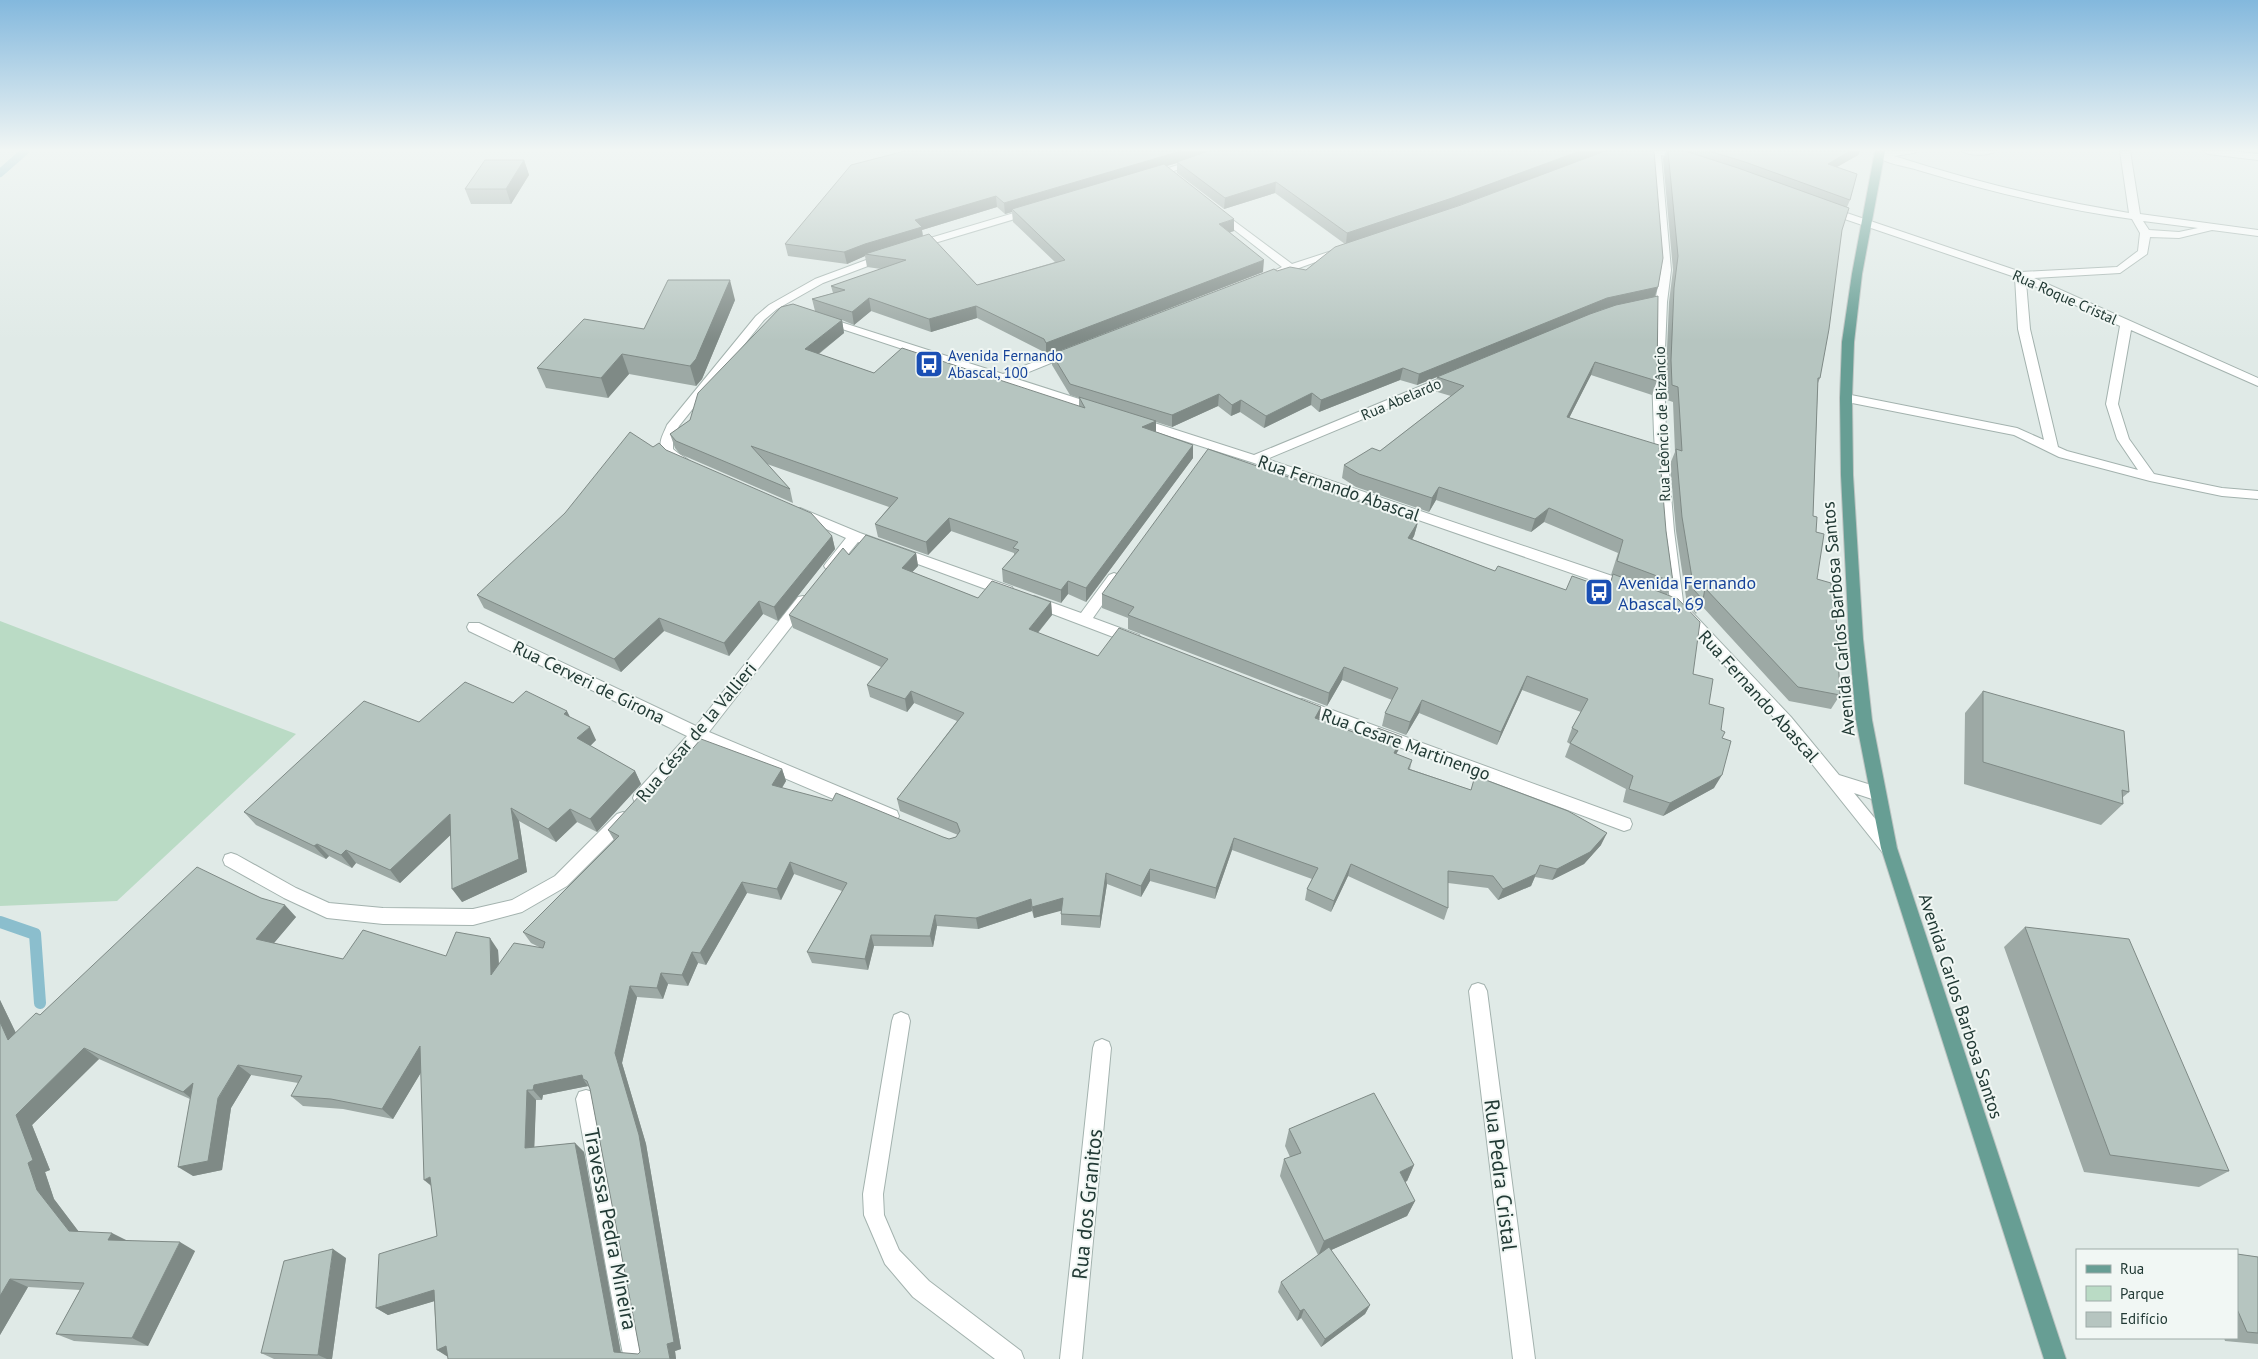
<svg xmlns="http://www.w3.org/2000/svg" width="2258" height="1359" font-family="'PT Sans',sans-serif">
<style>
.green{fill:#badbc5}
.lines{fill:none;stroke-linecap:round;stroke-linejoin:round}
.stream-far1{stroke:#8bbecd;stroke-width:8}
.stream{stroke:#8bbecd;stroke-width:12}
.minor-casing{stroke:#a3b2ae;stroke-width:2}
.major-casing{stroke:#bdc4c2;stroke-width:2}
.minor{fill:#fff;fill-rule:evenodd}
.major{fill:#679e94;fill-rule:evenodd}
.wall{fill:#9da9a5;fill-rule:evenodd}
.shaded-wall{fill:#7f8a86}
.building{fill:#b6c5c0;stroke:#7f8a86;fill-rule:evenodd}
.labels{text-anchor:middle;dominant-baseline:central;stroke-width:4;stroke-linejoin:round;paint-order:stroke}
.far-street-label{font-size:15px;fill:#223a35;stroke:#f1f7f4}
.far-transit-label{font-size:15px;fill:#164399;stroke:#f1f7f4;text-anchor:start}
.street-label{font-size:18px;fill:#223a35;stroke:#f1f7f4}
.transit-label{font-size:18px;fill:#164399;stroke:#f1f7f4;text-anchor:start}
.near-street-label{font-size:21px;fill:#223a35;stroke:#f1f7f4}
</style>
<rect width="100%" height="100%" fill="#e0eae7"/>
<path class="green" d="M0,621l296,113 -179,167 -117,5z"/>
<g class="lines">
<path class="stream-far1" d="M0,173l25,-22"/>
<path class="stream" d="M0,922l35,12 5,69"/>
<defs>
<path id="minor" d="M1223,151h15l-84,26h-6l-2,-2z
M1651,151h16l22,7 -5,3 -23,-6 10,115 -4,32 -3,72 2,60 8,97 10,78 6,1 101,107 48,58 45,14 2,5 -2,5 -6,2 -24,-8 41,50 2,5 -2,5 -6,2 -6,-2 -102,-128 -101,-107 -1,-6 -6,-1 -2,-4 -11,-76 -6,-97 -2,-60 3,-72 6,-32z
M1893,151h23l-2,2 -20,3c77,25 156,44 235,57l-9,-62h10l10,63 118,16v6l-46,-6 -33,8 -29,-1 -3,17 -27,19 -86,5 224,100v8l-127,-56 -13,74 11,35 25,35 68,14 36,3v8l-36,-3 -72,-15 -91,-24 -45,-22 -172,-34 -2,-3 2,-3 4,-1 171,34 27,12 -26,-111 -3,-52 -191,-65v-4h8l189,64 96,-5 21,-16 2,-18 -8,-14c-72,-10 -144,-28 -214,-49 -12,-4 -33,-6 -43,-15l5,-3zM2143,221l55,7 -19,4 -30,-2zM2026,282l94,44 -14,78 11,35 21,31 -71,-19 -9,-4 -28,-118z
M1962,151h34c-7,5 -27,5 -34,0z
M2203,151h28l27,3v6l-50,-6z
M1031,208l5,3 -1,2 -117,35h-8l-1,-2 1,-2z
M1218,209l74,55 49,-16 5,3 -69,25h-8l-1,-2 14,-7 -68,-53 -1,-2z
M885,253l5,3 -1,2 -66,25 -46,26 -13,11 -85,106 -6,13v10c6,6 15,9 18,14l-1,3c-11,3 -27,-6 -29,-18 -2,-8 3,-15 6,-23l89,-109 13,-11 46,-26z
M825,317l178,57 62,-24h8l2,2 -2,2 -59,24 87,28 2,3 -2,3h-8l-272,-90 -2,-2z
M1455,372l6,4 -2,3 -192,80 366,124 2,4 -2,4h-10l-372,-129 -117,-37 -2,-3 2,-3h8l112,36z
M800,508l60,25 152,54 2,4 -2,4h-10l-144,-53 -22,27h-10l-2,-3 2,-3 20,-25 -51,-23 -2,-3z
M1114,573l5,2 2,3 -28,40 46,17 2,4 -2,4h-10l-100,-38 -2,-4 2,-4 5,-1 47,17 28,-38z
M803,596l5,1 2,4 -2,4 -99,127 188,79 2,5 -2,5 -6,2 -6,-2 -185,-79 -53,61 -6,2 -6,-2 -2,-5 2,-5 52,-57 -218,-105 -2,-4 2,-4h10l217,103 102,-129z
M1302,699l328,120 2,5 -2,5 -6,2 -327,-122 -3,-4 3,-4z
M623,812l6,2 2,5 -2,5 -62,62 -45,26 -49,13 -90,-1 -56,-6 -43,-20 -59,-33 -2,-5 2,-5 6,-2 6,2 59,33 33,15 54,5 90,1 39,-9 43,-24 62,-62z
M1478,983l6,2 3,6 48,368h-22l-44,-368 3,-6z
M901,1012l7,3 2,6 -27,173 1,21 15,35 30,31 92,70 3,8h-29l-82,-62 -28,-33 -21,-49 -1,-21 29,-173 2,-6z
M1102,1039l7,3 2,6 -29,311h-22l33,-311 2,-6z
M586,1090l7,2 3,7c16,87 31,174 50,260h-22c-18,-86 -32,-173 -48,-260l3,-7z"/>
<path id="major" d="M1875,151h10l-23,123 -8,68 -2,56 1,77 10,164 9,81 25,128 169,511h-22l-163,-511 -25,-128 -7,-81 -8,-164 -1,-77 2,-56 10,-68z"/>
</defs>
<use href="#minor" class="minor-casing"/>
<use href="#major" class="major-casing"/>
<use href="#minor" class="minor"/>
<use href="#major" class="major"/>
</g>
<path class="wall" d="M900,151h754l3,230 -5,14 -61,-20 -22,43 97,113 7,51 -6,13 26,79 16,30 12,26 1,8 -8,50 -51,28 -40,-14 3,-13 -61,-32 5,-13 -3,-2 5,-14 9,-16 -59,-22 -25,55 -78,-32 -13,22 -24,-9 3,-13 7,-13 -50,-20 -15,26 -199,-77v-11l-26,-10v-14l316,-72 -4,14 -2,3 83,32 71,19 41,-2 6,-13h-2l7,-22 -74,-31 -13,10 -95,-32 -7,12 -73,-25 -14,-9 2,-13 36,-14 71,-55 -17,-5 3,-14 23,-9 -43,17 -17,-5 -81,32 -8,-7 -47,23 -24,-16 -9,4 -13,-10 -46,21 -16,-5v10l37,13v13l-107,144 -18,-8 -7,9 -58,-21 -1,-13 12,-14v-2l-63,-22 -23,24 -50,-18 -3,-13 14,-17 -122,-43 23,25 3,14 -113,-49 -5,-6 -5,-14 20,-14 125,-109 -3,-12 21,-6 -2,-7 50,-17 -14,-2 -2,-11 -18,8 -59,-8 -3,-12 116,-92zM1177,163v10l47,36 51,-16 70,51 -39,26 -29,1 -225,83v11l18,30 9,3v8l-205,-33 -55,-19 25,-21 -2,-13 12,5 17,-14 60,21 46,-14 67,34 2,4 217,-84 -33,-40 4,-1 -68,-65zM1523,182l-62,23 -12,4zM997,207l8,7 7,-2 1,10 42,40 -78,23 -54,-49 -1,-6z
M1666,151h194l-2,4 -21,12 13,33 -3,7 -5,23 -22,148 -2,5 -5,133 3,16 1,47 23,116 -9,14 -42,-8 -88,-96 -5,9 -9,-10 -11,-73 -6,-67 5,-12 -2,-50 -6,-2 -1,-26 3,-72 4,-32 -10,-111z
M524,160l5,15 -18,29h-40l-6,-15z
M735,300l-33,79 -6,7 -67,-12 -21,24 -62,-10 -9,-20 107,-39z
M653,447l13,3 166,86 3,13 -57,72 -15,-7 -34,42 -65,-25 -43,41 -137,-64 -7,-13z
M916,553l2,13 -6,6 66,26 73,4 1,13 -14,18 60,23 223,51 -2,12 80,30 -3,5 16,6 -2,9 61,21 4,-14 126,69 -17,19 -32,16 -17,-3 -4,9 -33,14 -10,-12 -40,-5v25l-4,12 -96,-44 -17,36 -26,-12 2,-11 5,-10 -80,-29 -17,49 -65,-18 -9,16 -34,-13 -7,44 -39,-3v-15l-27,8 -2,-7 -54,18 -41,-3 -4,21 -59,-1 -6,24 -56,-7 -5,-11 35,-61 -48,-17 -13,26 -34,-7 -41,72 -8,-2 -10,23 -20,-2 -5,15 -26,-2 -15,66 24,81 35,205 -6,2 1,8 -228,-3 -11,-6 -3,-49 -46,14 -12,-7 61,-72 -16,-164 -28,47 -50,-10 -40,-3 -12,-10 7,-13 -47,-8 -20,33 -9,62 -29,6 -3,-77 -91,-40 -67,66 18,45 -5,2 9,27 25,33 47,8 69,11 -47,95 -74,-5 -18,-7 24,-44 -52,-3 -28,48v-335l16,33 24,-18 221,-117 35,19 -22,26 69,16 103,-3 52,-6 1,14 42,-16 -10,-5 -8,-11 91,-92 -6,-10 52,-44 122,-17 4,12 -4,7 167,51 7,-2 2,-2 -58,-24 -3,-12 60,-78 -43,-18 -7,9 -37,-15 -3,-12 14,-18 -88,-39 -4,-13 60,-60zM588,1086l2,3 50,263 -2,2 -17,-1 -37,-201 -9,-9 -41,4 2,-47h6l1,-5z
M1983,691l146,101 -7,6 1,6 -22,21 -137,-41 1,-71z
M513,703l57,14 26,23 -6,6 45,25 6,13 -44,48 -20,-10 -21,20 -37,-21 8,51 -65,30 -12,-67 -50,48 -44,-20 -4,5 -23,-12 -3,3 -70,-34 -12,-13 175,-90z
M2025,927l204,244 -30,16 -115,-15 -80,-225z
M1289,1129l125,36 -7,16 -2,1 10,19 -8,15 -76,34 39,55 -5,9 -44,33 -20,-29 -4,3 -19,-29 3,-10 37,-27 -38,-79 4,-17 6,-2 -5,-11z
M2237,1254l21,3v87l-33,-3 -1,-3h13z
M346,1258l-14,101h-58l-13,-6z"/>
<path class="shaded-wall" d="M1181,151h36l-40,11v1l-163,48 -2,-2v3l-7,2 -1,-11z
M1580,151h27l-158,58 -103,35 1,-11z
M1850,151h10l-2,4 -35,20 5,-11z
M524,160l5,15 -18,29 -5,-15z
M1276,182l-1,11 -51,16 1,-11z
M996,196l1,11 -75,23 1,9 -58,15v2l-18,8 -3,-12 71,-32z
M1234,219v12l-15,5v-12z
M1264,260l-1,12 -217,84v-13z
M730,280l5,20 -33,79 -6,7 -6,-20z
M1658,287l-4,11 -51,11 -186,76 2,-11 188,-76z
M869,298l2,13 -17,14 -2,-13z
M976,306l1,12 -46,14 -2,-13z
M842,320l2,13 -36,29 -3,-13z
M622,354l7,20 -21,24 -7,-20z
M1595,362l-4,13 -28,55 4,-13z
M1403,368l-3,12 -81,32 2,-12z
M1312,393l-1,12 -47,23 2,-12z
M1219,394l-1,12 -46,21v-12z
M1241,400l-1,12 -9,4 1,-11z
M1156,421v13l-14,-7z
M1193,445v13l-107,144v-14z
M1439,487l-3,13 -7,12 3,-14z
M1549,508l-5,14 -13,10 4,-13z
M949,518l2,13 -23,24 -2,-13z
M1418,522l-4,14 -9,16 3,-14z
M832,536l3,13 -57,72 -4,-14z
M916,553l2,13 -14,15 -2,-13z
M1068,581v13l-7,9v-13z
M759,601l4,13 -34,42 -5,-13z
M1051,602l1,13 -22,27 -1,-13z
M659,618l5,13 -43,41 -7,-13z
M1344,667l-2,13 -15,26 2,-13z
M1527,676l-5,14 -25,55 4,-13z
M911,691l3,12 -7,9 -2,-13z
M1422,700l-3,13 -13,22 4,-13z
M1321,707l-2,12 -4,-1z
M567,711l7,14 -10,-11z
M590,727l6,13 -12,12 -7,-14z
M1402,737l-3,12 -9,16 4,-12z
M782,769l4,12 -10,16 -4,-12z
M635,771l6,13 -44,48 -7,-13z
M1722,775l-8,13 -51,28 7,-13z
M511,808l8,13 8,51 -65,30 -10,-13z
M570,809l7,13 -21,20 -8,-13z
M450,814l9,13 -59,56 -10,-13z
M1607,833l-6,12 -17,19 -32,16 5,-11z
M1234,838l-2,12 -17,49 1,-11z
M317,844l12,12 -3,3 -12,-13z
M346,850l10,13 -4,5 -11,-13z
M790,862l4,12 -13,26 -4,-11z
M1351,864l-3,12 -17,36 3,-11z
M1150,869v12l-9,16v-11z
M1106,873l1,11 -7,44v-12z
M1536,874l-5,12 -33,14 5,-11z
M742,882l5,11 -41,72 -6,-12z
M1063,898l1,12 -30,8 -2,-11z
M1031,899l1,12 -54,18 -2,-11z
M285,905l11,12 -28,33 -12,-11z
M935,915l2,11 -4,21 -3,-11z
M871,935l3,11 -6,24 -3,-11z
M490,938l8,12 2,36 -9,-11z
M692,952l6,11 -10,23 -6,-11z
M661,973l7,11 -5,15 -6,-11z
M630,986l7,11 -15,66 24,81 35,205 -6,2 1,8h-6l-55,-306z
M0,1000l24,50 -16,-10 -8,-18z
M420,1046l11,10 -38,63 -11,-10z
M84,1048l15,11 -67,66 18,45 -5,2 9,27 31,41 -16,-9 -32,-41 -9,-27 -12,-48z
M238,1065l13,10 -20,33 -9,62 -29,6 -15,-9z
M582,1075l5,6 -4,-2 5,7 -45,9 -1,5 -9,-10 1,-5z
M193,1083l3,19 -13,-10z
M527,1090l9,10 -2,57 -9,-9z
M575,1143l9,9 38,207 -8,-7z
M1414,1165l-7,16 -15,7 8,-16z
M430,1177l5,12 -11,-9z
M1415,1201l-8,15 -89,40 6,-15z
M112,1233l16,8 -20,-1z
M180,1242l15,9 -47,95 -16,-8z
M333,1249l13,9 -14,101h-5l-9,-4z
M10,1279l18,8 -28,48v-39z
M434,1290l11,8 -57,17 -12,-7z
M1370,1305l-5,9 -44,33 4,-8z
M1304,1309l-3,9 -4,3 3,-10z
M446,1346l2,11 -11,-7z"/>
<path class="building" d="M905,151h276l-177,52 -8,-7 -81,24 7,7 -57,17 -21,8 -59,-8 66,-79z
M1208,151h372l-128,47 -105,35 -71,-51 -51,16 -48,-36z
M1605,151h49l9,107 -5,29 -51,11 -188,76 -16,-6 -82,32 -9,-7 -46,23 -25,-16 -9,5 -13,-11 -47,21 -102,-31 -18,-30 222,-85 3,2 13,-4 16,3 29,-23 126,-42z
M1668,151h17l53,17 111,40 -7,22 -13,99 -9,49h-2l-5,138 4,1 -1,15 8,2 -7,45 14,4 1,11 3,1 5,100 -42,-8 -93,-99 -2,12 -9,-10 -12,-73 -6,-68 6,2 -4,-64 -6,-2 -1,-25 3,-72 4,-32z
M1709,151h141l-22,13 29,10 -7,26 -105,-38z
M485,160h39l-18,29h-41z
M1164,164l70,55 -15,5 45,36 -218,83 -2,-4 -68,-33 -47,13 -60,-21 -17,14 -40,-13 33,-9 -14,-4 75,-26 -41,-6 64,-20 48,51 88,-25 -53,-51z
M668,280h62l-34,79 -6,7 -68,-12 -21,24 -64,-10 47,-49 60,10z
M1658,296l-1,85 -62,-19 -28,55 92,28 7,86 7,51 -56,-21 6,-21 -74,-32 -14,11 -96,-32 -7,11 -73,-24 -15,-9 28,-17 8,3 84,-65 -27,-9 153,-63 26,-9z
M793,304l49,16 -37,29 69,24 28,-25 183,60 -6,-11 77,24 -14,6 51,18 -107,143 -18,-7 -7,9 -59,-21 17,-19 -6,-2 5,-6 -69,-24 -23,24 -51,-18 23,-26 -147,-52 39,43 -114,-48 -6,-7 20,-14 8,-27 83,-86z
M630,432l23,15 6,-4 7,7 145,63 21,23 -58,71 -15,-6 -35,42 -65,-25 -45,41 -137,-64 88,-82z
M1208,449l210,73 -10,16 87,33 3,-5 68,24 6,-14 37,13 4,-15 65,25 22,23 -7,52 20,5 -4,25 15,4 -3,22 4,2 -3,6 9,3 -9,34 -52,28 -41,-14 4,-13 -63,-33 8,-12 -6,-3 16,-29 -61,-23 -26,56 -79,-32 -12,22 -25,-9 13,-25 -54,-21 -15,26 -201,-78 6,-8 -32,-13z
M866,535l50,18 -14,15 76,30 14,-17 59,21 -22,27 69,27 21,-28 202,79 -6,11 57,21 6,-11 24,9 -8,16 18,7 -4,9 63,21 4,-14 93,35 39,22 -17,19 -33,17 -17,-4 -4,9 -33,15 -10,-13 -45,-5v37l-97,-44 -17,37 -27,-12 11,-21 -84,-30 -18,50 -66,-19 -9,17 -35,-13 -6,43 -39,-2 2,-16 -31,9 -1,-8 -55,19 -41,-3 -5,21 -59,-1 -6,24 -58,-7 40,-69 -57,-21 -13,27 -35,-7 -42,71 -8,-1 -10,23 -21,-2 -4,15 -27,-2 -15,67 24,82 35,207 -7,2 3,15h-222l-2,-13 -9,4 -3,-60 -58,18 3,-54 58,-18 -7,-59 -6,3 -4,-134 -38,63 -51,-10 -40,-3 11,-20 -64,-11 -20,33 -10,63 -30,6 15,-84 -10,9 -99,-44 -68,67 17,45 -5,3 9,27 32,41 43,2 -4,7 72,2 -48,96 -76,-4 28,-51 -74,-4 -10,17v-274l8,18 28,-27 4,2 157,-148 64,31 24,7 -29,34 87,20 20,-29 83,26 10,-24 34,6 1,37 23,-32 29,5 2,-6 -22,-10 96,-96 -11,-6 44,-48 8,4 41,-47 81,30 -10,16 60,16 4,-8 107,44 6,2 7,-2 4,-6 -3,-8 -60,-24 67,-86 -53,-22 -6,8 -38,-14 21,-26 -99,-44 54,-67 6,7zM582,1075l1,4 4,2 3,8 50,263 -2,2 -24,-2 -39,-209 -50,5 2,-58h6l1,-5z
M465,682l48,21 13,-12 41,20 -3,3 26,13 -13,11 58,33 -45,48 -20,-10 -22,20 -37,-21 8,51 -67,30 -2,-75 -60,56 -44,-20 -5,5 -24,-11 -3,2 -70,-34 120,-111 55,21z
M1983,691l141,40 5,61 -7,-2 1,14 -140,-42z
M2025,927l104,12 100,232 -119,-16z
M1374,1093l40,72 -14,7 15,29 -91,40 -40,-82 17,-6 -12,-24z
M1329,1247l41,58 -45,34 -21,-30 -4,2 -19,-29z
M333,1249l-15,106 -57,-2 23,-92z
M2237,1254l21,3v76l-11,-1 -10,-23z"/>
<linearGradient id="sky" x2="0" y2="1"><stop stop-color="#83b8dd"/><stop offset="0.44" stop-color="#f1f6f4"/><stop offset="1" stop-color="#f1f6f4" stop-opacity="0"/></linearGradient>
<rect width="2258" height="341" fill="url(#sky)"/>
<defs>
<symbol id="bus-square" viewBox="-11 -11 22 22"><rect x="-9" y="-9" width="18" height="18" rx="4" fill="#1a4fb4" stroke="#f1f7f4"/><path d="M-5-6H5V4H4V6H2V4H-2V6H-4V4H-5ZM-3.5-4V0h7V-4ZM-3.5 1.2v1.5H-2V1.2ZM2 1.2v1.5H3.5V1.2Z" fill="#fff"/></symbol>
</defs>
<g fill-rule="evenodd">
<use href="#bus-square" x="913" y="348" width="32" height="32"/>
<use href="#bus-square" x="1583" y="576" width="32" height="32"/>
</g>
<g class="labels">
<g class="far-street-label">
<text transform="translate(2065 297) rotate(24)">Rua Roque Cristal</text>
<text transform="translate(1401 399) rotate(-23)">Rua Abelardo</text>
<text transform="translate(1662 424) rotate(-92)">Rua Leôncio de Bizâncio</text>
</g>
<g class="far-transit-label">
<text x="948" y="355">Avenida Fernando<tspan x="948" dy="17">Abascal, 100</tspan></text>
</g>
<g class="street-label">
<text transform="translate(1339 488) rotate(19)">Rua Fernando Abascal</text>
<text transform="translate(1838 619) rotate(-95)">Avenida Carlos Barbosa Santos</text>
<text transform="translate(589 682) rotate(26)">Rua Cerveri de Girona</text>
<text transform="translate(1759 696) rotate(48)">Rua Fernando Abascal</text>
<text transform="translate(696 732) rotate(-50)">Rua César de la Vallieri</text>
<text transform="translate(1406 744) rotate(20)">Rua Cesare Martinengo</text>
<text transform="translate(1961 1006) rotate(72)">Avenida Carlos Barbosa Santos</text>
</g>
<g class="transit-label">
<text x="1618" y="582">Avenida Fernando<tspan x="1618" dy="21">Abascal, 69</tspan></text>
</g>
<g class="near-street-label">
<text transform="translate(1501 1175) rotate(83)">Rua Pedra Cristal</text>
<text transform="translate(1087 1204) rotate(-84)">Rua dos Granitos</text>
<text transform="translate(611 1229) rotate(79)">Travessa Pedra Mineira</text>
</g>
</g>
<rect x="2076" y="1249" width="162" height="90" fill="#f1f7f4" stroke="#9eaba8"/>
<rect x="2086" y="1265" width="25" height="8" fill="#679e94" stroke="#9eaba8"/>
<text x="2120" y="1274" font-size="15" fill="#223a35">Rua</text>
<rect x="2086" y="1286" width="25" height="15" fill="#badbc5" stroke="#9eaba8"/>
<text x="2120" y="1299" font-size="15" fill="#223a35">Parque</text>
<rect x="2086" y="1312" width="25" height="15" fill="#b6c5c0" stroke="#9eaba8"/>
<text x="2120" y="1324" font-size="15" fill="#223a35">Edifício</text>
</svg>
